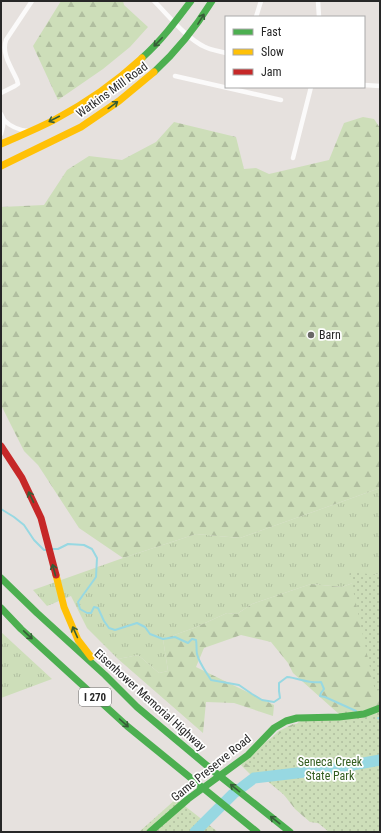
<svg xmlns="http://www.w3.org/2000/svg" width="381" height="833" font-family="'Roboto Condensed',sans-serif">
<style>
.grass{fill:url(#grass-tufts)}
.forest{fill:url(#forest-firs)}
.park{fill:url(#park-dots)}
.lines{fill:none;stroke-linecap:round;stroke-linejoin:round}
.stream{stroke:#97d8e2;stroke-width:2}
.river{stroke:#97d8e2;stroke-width:11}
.street{stroke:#fbfafa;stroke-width:4.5}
.fast{stroke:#4caf50;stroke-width:7}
.slow{stroke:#ffc107;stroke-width:7}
.jam{stroke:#c62828;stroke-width:7}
.oneway{stroke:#365d37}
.poi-dot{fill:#6a6867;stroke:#fff;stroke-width:1.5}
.labels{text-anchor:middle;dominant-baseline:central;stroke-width:3.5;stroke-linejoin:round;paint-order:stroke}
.shield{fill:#fff;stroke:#686868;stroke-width:1}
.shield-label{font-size:11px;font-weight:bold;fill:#272727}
.street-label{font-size:12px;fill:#272727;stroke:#fff}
.poi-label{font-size:12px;fill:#272727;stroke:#fff;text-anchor:start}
.park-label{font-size:12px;fill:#345d1f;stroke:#fff}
</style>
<defs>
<pattern id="grass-tufts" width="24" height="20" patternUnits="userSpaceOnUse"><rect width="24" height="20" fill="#cddeb9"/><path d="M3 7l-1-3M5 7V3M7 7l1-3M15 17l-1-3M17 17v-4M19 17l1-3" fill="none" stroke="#b0be9f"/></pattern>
<pattern id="forest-firs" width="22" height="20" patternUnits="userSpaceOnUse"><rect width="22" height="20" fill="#cddeb9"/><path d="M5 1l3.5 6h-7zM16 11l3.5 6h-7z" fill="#b0be9f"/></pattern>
<pattern id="park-dots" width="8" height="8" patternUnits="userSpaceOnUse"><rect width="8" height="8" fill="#cddeb9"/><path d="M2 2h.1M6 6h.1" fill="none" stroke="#b0be9f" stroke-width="1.8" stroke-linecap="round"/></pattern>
</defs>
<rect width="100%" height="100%" fill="#e6e1de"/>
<path class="grass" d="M380,488v85l-38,14 -31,-3 -59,20 -15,10 -10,-1 -33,15 -31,11 5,32 -9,2 -21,-18 -20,4 -31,-31 -16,-32 -24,10 -14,-16 90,-32 73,-24 44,4z
M1,632l51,47 -51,19z"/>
<path class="forest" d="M61,1h62l1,4 24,22 -18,20 -27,22 -45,31 -25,-54z
M363,117l11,2 6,9v360l-140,50 -44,-4 -73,24 -44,-30 -41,-63 -14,-14 -23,-46v-198l43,-2 23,-35 22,-14 33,4 34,-18 18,-20 62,15 8,32 12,-1 13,6 60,-14 15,-37z
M380,573v259l-70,-10 -15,-13 -25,-32 -16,1 -13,-13 38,-34 14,-7 56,-1 -56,-50 -5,-10 -17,-21 -30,-7 -37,13 -8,19 78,38 -1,11 -39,-13 -28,-1 -3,31 -85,-74 20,-4 21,18 9,-2 -5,-32 31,-11 33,-15 10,1 15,-10 59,-20 31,3z"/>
<path class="park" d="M349,571l31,5v114l-5,1z
M380,710v122h-51l-87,-72 20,-16 41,-24z
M176,799l42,33h-79z"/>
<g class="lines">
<path class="stream" d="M1,509l13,8 10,8 10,15 10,10h3
M51,549h7l10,-5 16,1 8,4 5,9 -1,19 -18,25 2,7 7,4h4l3,-6 4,1 6,13 5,7 6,2 22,-7 8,4 5,7 13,5 12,-2 13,6 4,-4 4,1c1,5 0,9 1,14 2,9 9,18 14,26l28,5 13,9 10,6 12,2 6,-4 -1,-7v-8l8,-6c12,1 22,7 34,5l3,7 -3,4 -1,3 5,1 31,14
M378,718l2,1"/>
<path class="river" d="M195,832l38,-38 21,-16 77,-9 49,-9"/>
<path class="street" d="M154,1c14,14 33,38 51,46 6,3 14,4 21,6
M318,1l1,16
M256,17l5,-16
M175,76l106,24
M364,85l16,1
M1,93l14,-7 3,-2 -1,-4c-5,-12 -16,-26 -11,-40l26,-39
M1,114l3,6
M1,134l2,-8 1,-6c7,7 14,10 24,11
M293,158l18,-71"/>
<path class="fast" d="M142,58c19,-17 34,-37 49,-57
M154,72c23,-21 42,-45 58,-71
M1,578l36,35 68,62 32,32 74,62 79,63
M1,608l20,21 106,97 130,106
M150,832l38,-33 60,-44 26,-27 12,-7 11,-3 42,-1 25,-3 16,-6"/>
<path class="slow" d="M1,144c18,-8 36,-15 53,-24 32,-17 62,-38 88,-62
M1,166l80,-39 38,-26 35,-29
M56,575l8,32 14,33 13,17"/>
<path class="jam" d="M1,446l21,32 19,40 15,57"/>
</g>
<defs><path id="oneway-shaft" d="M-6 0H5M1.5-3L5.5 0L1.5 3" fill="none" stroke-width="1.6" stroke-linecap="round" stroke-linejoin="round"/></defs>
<g class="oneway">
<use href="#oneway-shaft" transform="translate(201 19) rotate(-58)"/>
<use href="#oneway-shaft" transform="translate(158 42) rotate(134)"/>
<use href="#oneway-shaft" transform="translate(113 105) rotate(-36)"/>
<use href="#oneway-shaft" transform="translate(54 119) rotate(153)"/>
<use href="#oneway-shaft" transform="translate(31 497) rotate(-115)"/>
<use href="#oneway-shaft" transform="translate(54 570) rotate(-105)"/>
<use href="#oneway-shaft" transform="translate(75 632) rotate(-114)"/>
<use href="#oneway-shaft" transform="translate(28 635) rotate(43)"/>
<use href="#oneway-shaft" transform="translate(124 723) rotate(42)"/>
<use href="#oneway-shaft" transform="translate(235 788) rotate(-141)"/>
<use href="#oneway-shaft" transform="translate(275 820) rotate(-142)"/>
</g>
<circle class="poi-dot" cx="311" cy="335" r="4"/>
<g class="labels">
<rect class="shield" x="79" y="688" width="32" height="18" rx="3"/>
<g class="shield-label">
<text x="95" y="697">I 270</text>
</g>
<g class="street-label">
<text transform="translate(112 90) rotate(-36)">Watkins Mill Road</text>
<text transform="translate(150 700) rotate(42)">Eisenhower Memorial Highway</text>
<text transform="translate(211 768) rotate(-39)">Game Preserve Road</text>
</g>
<g class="poi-label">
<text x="319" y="335">Barn</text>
</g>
<g class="park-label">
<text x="330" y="762">Seneca Creek<tspan x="330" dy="14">State Park</tspan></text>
</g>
</g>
<rect width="381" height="833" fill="none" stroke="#272727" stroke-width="4"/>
<rect x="225" y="16" width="140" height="72" fill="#ffffff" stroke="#a9a9a9"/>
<rect x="233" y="29" width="20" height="6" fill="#4caf50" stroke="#a9a9a9"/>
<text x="261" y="36" font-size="12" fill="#272727">Fast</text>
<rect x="233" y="49" width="20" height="6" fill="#ffc107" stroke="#a9a9a9"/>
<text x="261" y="56" font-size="12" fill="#272727">Slow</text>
<rect x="233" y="69" width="20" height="6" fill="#c62828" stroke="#a9a9a9"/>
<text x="261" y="76" font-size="12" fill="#272727">Jam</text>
</svg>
